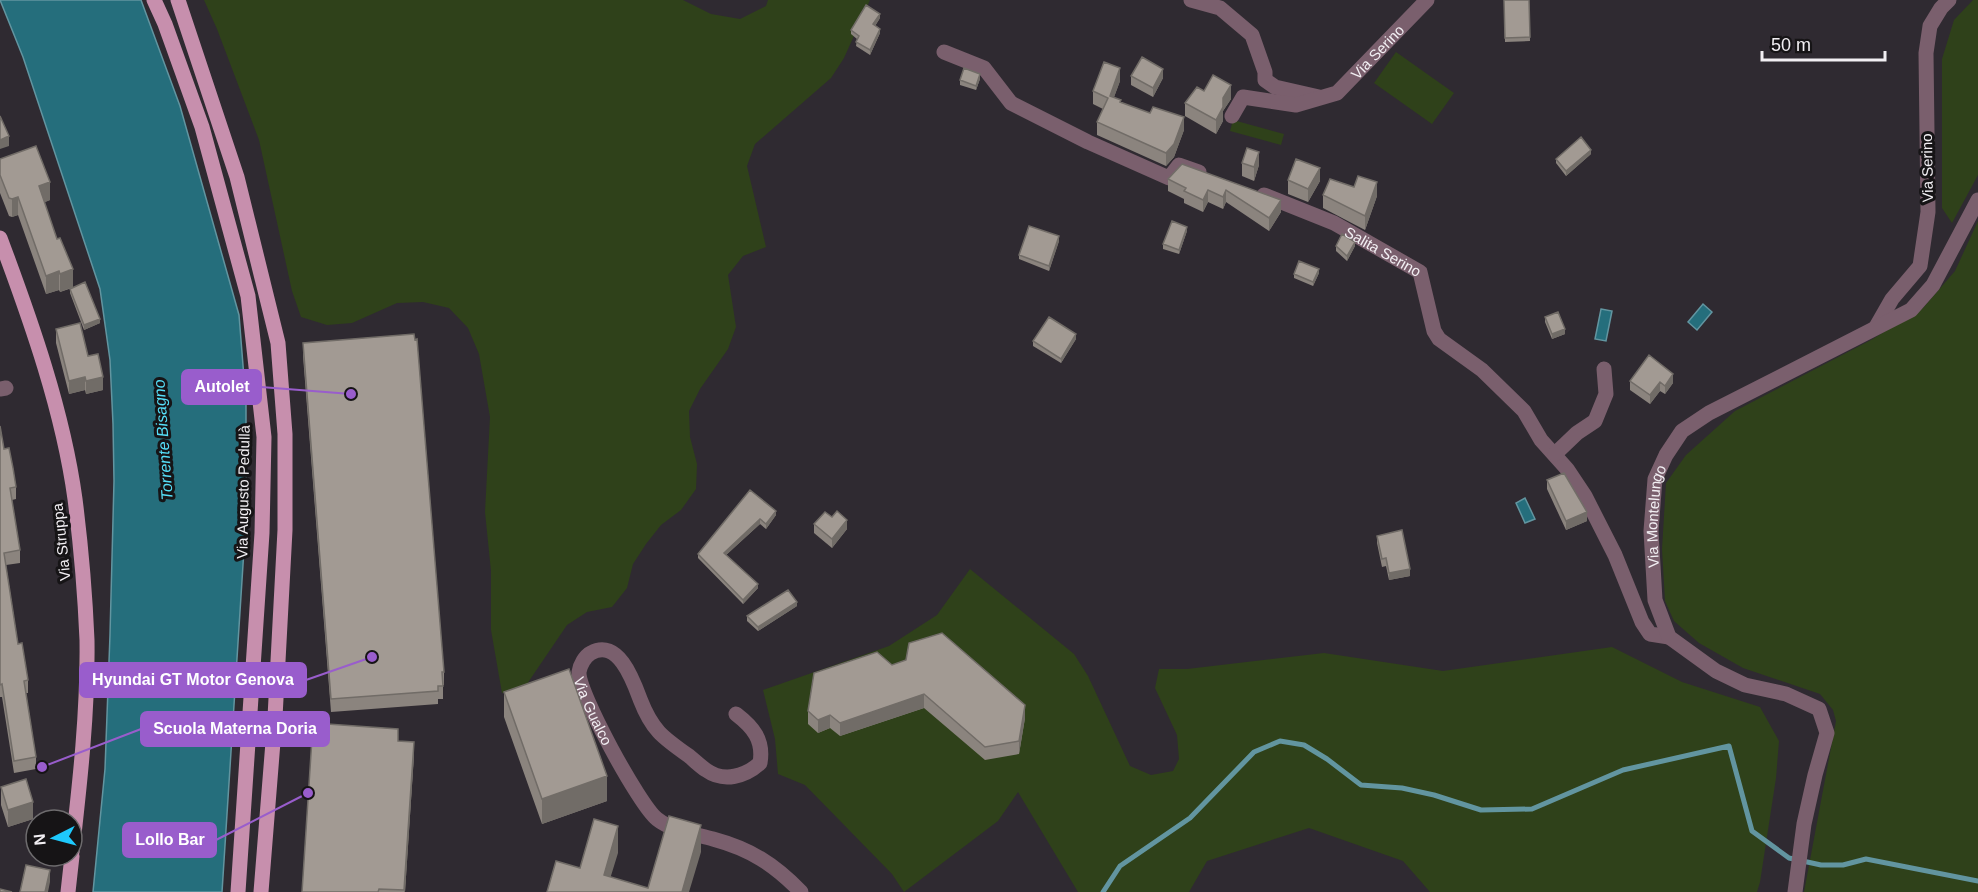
<svg xmlns="http://www.w3.org/2000/svg" width="1978" height="892" font-family="Helvetica,sans-serif">
<style>
.green{fill:#2f411a}
.water{fill:#256e7c;stroke:#6295a0;stroke-width:1.5}
.lines{fill:none;stroke-linecap:round;stroke-linejoin:round}
.stream{stroke:#6295a0;stroke-width:5}
.minor{stroke:#7a5f6d;stroke-width:15}
.major{stroke:#c78fad;stroke-width:15}
.wall{fill:#8b847e}
.shaded-wall{fill:#716c67}
.building{fill:#a29a93;stroke:#716c67;stroke-width:1.5}
.labels{text-anchor:middle;dominant-baseline:central;stroke-width:6;stroke-linejoin:round;paint-order:stroke}
.street-label{font-size:15px;fill:#f2eff3;stroke:#161416}
.water-label{font-size:16px;font-style:italic;fill:#56dff8;stroke:#161416}
.leader{fill:none;stroke:#995dcc;stroke-width:2}
.callout-dot{fill:#995dcc;stroke:#161416;stroke-width:2}
.callout{fill:#995dcc;stroke:#995dcc;stroke-width:2}
.callout-label{font-size:16px;text-anchor:middle;font-weight:bold;fill:#fff}
</style>
<rect width="100%" height="100%" fill="#2f2a31"/>
<path class="green" d="M204,0h479l28,14 29,5 26,-13 2,-6h102l-26,58 -13,20 -76,66 -8,22 19,81 -23,9 -15,19 8,52 -8,22 -28,40 -11,22 1,26 7,27 -1,25 -15,21 -20,15 -15,19 -13,20 -6,24 -15,19 -25,5 -20,13 -40,59 -25,9 -11,-63v-59l-6,-59 5,-95 -11,-63 -11,-26 -19,-20 -26,-6 -26,1 -45,20 -25,2 -26,-8 -9,-26 -33,-151 -42,-111z
M1973,0h5v175l-26,48 -10,-15v-149l12,-39z
M1396,52l58,41 -22,31 -58,-41z
M1233,120l51,14 -3,11 -51,-14z
M1978,221v671h-174l32,-171 -3,-11 -13,-16 -77,-26 -44,-25 -25,-22 -9,-20 -3,-52 4,-66 20,-28 49,-44 136,-71 52,-32 32,-37z
M970,569l104,85 14,22 42,90 21,9 22,-4 6,-12 -2,-24 -22,-47 4,-19h28l137,-16 119,18 169,-24 70,35 78,25 19,34 -3,37 -16,104 -3,10h-327l-27,-31 -94,-33 -102,33 -18,31h-111l-60,-100 -20,29 -94,71 -12,-18 -87,-89 -27,-11 -3,-35 -12,-49 126,-44 48,-31z"/>
<path class="water" d="M0,0h141l39,106 59,209 7,88v115l-24,374h-129l12,-123 5,-134 4,-154 -1,-57 -3,-64 -10,-71 -77,-232z
M1703,304l9,8 -15,18 -9,-8z
M1601,309l11,2 -6,30 -11,-2z
M1525,498l10,21 -10,4 -9,-20z"/>
<g class="lines">
<path class="stream" d="M1103,892l17,-26 70,-48 64,-66 26,-11 24,4 23,14 34,26 41,3 32,7 47,15 51,-1 91,-39 106,-24 23,85 37,27 32,7h22l23,-6 112,22"/>
<g class="minor">
<path d="M1191,0l29,8 32,27 13,37v8l10,7 44,10"/>
<path d="M944,52l40,16 27,35 77,39 81,36 10,-13 20,7"/>
<path id="s1" d="M1232,116l11,-19 53,8 41,-12 90,-93"/>
<path id="s2" d="M1264,195l70,28 86,49 14,59 5,8 43,31 42,41 17,29 26,29 18,27 30,59 27,67 8,12 19,3"/>
<path d="M1876,327l16,-28 28,-33 8,-54 -2,-159 4,-27 11,-18 8,-8"/>
<path d="M0,389l6,-1"/>
<path d="M1555,454l22,-21 18,-12 11,-27 -2,-25"/>
<path id="s3" d="M736,714c17,13 28,26 24,49 -14,13 -36,20 -54,7 -6,-4 -11,-9 -17,-14 -27,-19 -37,-26 -49,-57 -7,-19 -22,-61 -49,-46 -6,3 -11,12 -12,19 -1,21 61,134 78,147 15,12 38,15 56,20 37,10 61,25 88,53"/>
<path id="s4" d="M1795,892l9,-68 11,-49 12,-42 -8,-24 -33,-15 -41,-9 -29,-14 -47,-34 -14,-37 -4,-69 4,-52 11,-24 16,-24 27,-18 202,-103 22,-25 45,-85"/>
</g>
<path class="major" d="M154,0l11,24 37,103 46,169 16,141 -2,96 -24,359
M178,0l59,177 41,166 7,91v96l-10,187 -14,175
M0,238c31,83 63,173 75,261 6,47 10,94 12,141 1,70 -7,142 -15,212
M68,892l4,-36"/>
</g>
<path class="wall" d="M1504,0h25l1,41 -25,1z
M880,18l-5,8 5,7 -10,22 -14,-9 1,-7 -6,-5v-4z
M1131,76l32,2 -10,19 -22,-12z
M980,79l-4,11 -16,-5v-5z
M1120,81l-6,16 7,5 63,28 -10,27 -8,9 -69,-31v-13l6,-13 -10,-5v-13z
M1204,91l27,8 -8,12v10l-7,13 -31,-18v-13z
M1591,154l-25,22 -10,-13v-4z
M0,159l50,41 -6,2 29,85 27,36 -16,7 -14,-37v-4l2,-1 -12,4 -1,-2 -13,4 -28,-79 -6,2 -3,-1 -9,-23z
M1242,163l17,2 -5,16 -12,-5z
M1182,164l99,48 -12,19 -43,-29 -3,7 -15,-7 -5,10 -19,-9v-4l-16,-8v-12z
M1288,180l32,1 -12,21 -20,-8z
M1354,187l23,9 -12,34 -42,-22v-13z
M1187,231l-8,23 -16,-5v-5z
M1059,241l-10,30 -30,-12v-4z
M1336,246h19l-8,15 -11,-10z
M1319,273l-6,13 -19,-8v-4z
M1545,317l20,17 -13,5 -7,-17z
M56,329l32,27 15,34 -17,4 -1,-4 -16,4 -13,-51z
M1076,339l-15,24 -28,-17v-5z
M303,343l141,329v13h-1v14h-5v5l-107,8 -28,-356z
M1630,381l43,2 -8,11 -5,-3 -10,13 -20,-14z
M0,426l4,23 12,38v12l-4,1 8,50v13l-14,2 12,79 10,36v13h-2l10,64v12l-22,4 -12,-76h-2z
M1547,480l40,41 -21,9 -19,-41z
M750,490l26,25 -10,14 -6,-5 -34,31 32,33 -15,16 -45,-46v-4z
M814,524l33,5 -15,19 -18,-15z
M1377,536l33,40 -21,4 -3,-14 -4,1 -5,-24z
M797,606l-39,25 -11,-10v-5z
M892,665l133,53 -6,36 -34,6 -61,-52 -84,28 -10,-8 -12,5 -10,-9v-13z
M504,692l103,109 -65,23 -38,-107z
M398,741l16,14 -9,137h-103z
M1,787l32,32 -25,8 -7,-22z"/>
<path class="shaded-wall" d="M880,14v4l-7,11v-5z
M880,29v4l-10,22v-5z
M1120,68v13l-10,27v-12z
M1163,69v9l-10,19v-9z
M980,74v5l-4,11v-4z
M1231,85v14l-8,12v10l-7,13v-14l7,-22z
M1184,117v13l-10,27 -8,9v-13z
M9,136v10l-9,3v-9z
M1591,150v4l-25,22v-5z
M1259,152v13l-5,16v-14z
M1320,168v13l-12,21v-13z
M50,182v18l-11,5v-19z
M1377,182v14l-12,34v-14z
M1208,190v12l-5,10v-12z
M1226,190v12l-3,7v-12z
M18,197v18l-6,2v-18z
M1281,200v12l-12,19v-13z
M1187,227v4l-8,23v-4z
M1059,236v5l-10,30v-5z
M1355,242v4l-8,15v-5z
M73,269v18l-13,5v-18z
M1319,269v4l-6,13v-4z
M59,271v19l-13,4v-18z
M100,319v4l-16,7v-5z
M1565,329v5l-13,5v-5z
M1076,334v5l-15,24v-4z
M1673,374v9l-8,11v-8z
M85,377v13l-16,4v-13z
M103,377v13l-17,4v-13z
M1660,382v9l-10,13v-9z
M776,511v4l-10,14v-5z
M1587,512v9l-21,9v-9z
M760,519v5l-36,33v-4z
M847,520v9l-15,19v-9z
M1410,569v7l-21,4v-7z
M758,584v4l-15,16v-4z
M797,602v4l-39,25v-4z
M924,694v14l-84,28v-13z
M1025,705v13l-6,36v-13z
M830,715v13l-12,5v-13z
M414,742v13l-9,137h-1z
M607,776v25l-65,23v-25z
M33,802v17l-25,8v-17z
M701,825v27l-12,40h-7z
M618,826v27l-12,39 -2,-17z
M50,870v12l-2,10h-3z"/>
<path class="building" d="M1504,0h25l1,37 -25,1z
M866,5l14,9 -7,10 7,5 -10,21 -14,-8 3,-6 -8,-6z
M1142,57l21,12 -10,19 -22,-12z
M1104,62l16,6 -10,28 11,4 -1,2 30,11 3,-6 31,10 -10,27 -8,9 -69,-31 11,-24 -15,-7z
M964,68l16,6 -4,12 -16,-6z
M1213,75l18,10 -8,13v9l-7,13 -31,-17 12,-16 7,4z
M0,116l9,20 -9,4z
M1581,137l10,13 -25,21 -10,-12z
M36,146l14,36 -11,4 18,53 3,-1 13,31 -13,5 -1,-3 -13,5 -28,-79 -6,2 -3,-1 -9,-23v-16z
M1247,148l12,4 -5,15 -12,-4z
M1296,159l24,9 -12,21 -20,-9z
M1182,164l99,36 -12,18 -43,-28 -3,7 -15,-7 -5,10 -19,-9 2,-3 -18,-9z
M1358,176l19,6 -12,34 -42,-21 7,-16 24,8z
M1172,221l15,6 -8,23 -16,-6z
M1029,226l30,10 -10,30 -30,-11z
M1342,234l13,8 -8,14 -11,-10z
M1299,261l20,8 -6,13 -19,-8z
M85,282l15,37 -16,6 -14,-36z
M1558,312l7,17 -13,5 -7,-17z
M1049,317l27,17 -15,25 -28,-18z
M80,323l8,33 10,-2 5,23 -17,4 -1,-4 -16,4 -13,-52z
M414,334l1,6 2,-1 27,333h-2l1,14h-5v5l-107,8 -28,-356z
M1649,355l24,19 -8,12 -5,-4 -10,13 -20,-14z
M0,426l4,23 5,-1 4,20 3,19 -6,1 10,62 -16,3 14,91 4,-1 6,37 -4,1 12,76 -22,4 -12,-77 -2,1z
M1564,473l23,39 -21,9 -19,-41z
M750,490l26,21 -10,13 -6,-5 -36,34 34,31 -15,16 -45,-46z
M837,511l10,9 -15,19 -18,-15 11,-12 7,5z
M1402,530l8,39 -21,4 -3,-15 -4,1 -5,-23z
M788,590l9,12 -39,25 -11,-11z
M942,633l83,72 -6,36 -34,6 -61,-53 -84,29 -10,-8 -12,5 -10,-9 6,-38 63,-21 15,13 14,-5 3,-17z
M569,669l38,107 -65,23 -38,-107z
M313,723l85,6v12l16,1 -10,148 -25,-1 -1,3h-76z
M26,779l7,23 -25,8 -7,-23z
M669,816l32,9 -19,67h-135l9,-31 24,7 14,-49 24,7 -14,49 44,13z
M26,865l24,5 -5,22h-25z
M0,889l12,3h-12z"/>
<g class="labels">
<g class="street-label">
<text stroke="none"><textPath href="#s1" startOffset="176">Via Serino</textPath></text>
<text transform="translate(1927 168) rotate(-91)">Via Serino</text>
<text stroke="none"><textPath href="#s2" startOffset="132">Salita Serino</textPath></text>
<text transform="translate(243 492) rotate(-89)">Via Augusto Pedullà</text>
<text stroke="none"><textPath href="#s4" startOffset="480">Via Montelungo</textPath></text>
<text transform="translate(61 542) rotate(-96)">Via Struppa</text>
<text stroke="none"><textPath href="#s3" startOffset="358">Via Gualco</textPath></text>
</g>
<g class="water-label">
<text transform="translate(163 440) rotate(-94)">Torrente Bisagno</text>
</g>
</g>
<path class="leader" d="M351 394L261 387M372 657L306 680M42 767L141 729M308 793L216 840"/>
<g class="callout-dot">
<circle cx="351" cy="394" r="6"/>
<circle cx="372" cy="657" r="6"/>
<circle cx="42" cy="767" r="6"/>
<circle cx="308" cy="793" r="6"/>
</g>
<g class="callout">
<rect x="182" y="370" width="79" height="34" rx="6"/>
<rect x="80" y="663" width="226" height="34" rx="6"/>
<rect x="141" y="712" width="188" height="34" rx="6"/>
<rect x="123" y="823" width="93" height="34" rx="6"/>
</g>
<g class="callout-label">
<text x="222" y="392">Autolet</text>
<text x="193" y="685">Hyundai GT Motor Genova</text>
<text x="235" y="734">Scuola Materna Doria</text>
<text x="170" y="845">Lollo Bar</text>
</g>
<g transform="translate(54 838) rotate(264)"><circle r="28" fill="#161416" stroke="#6e6c6e" stroke-width="1.5"/>
<path d="M0-4.5L10 22L0 15L-10 22Z" fill="#1ec9fd"/>
<text y="-9" font-size="16" font-weight="bold" text-anchor="middle" fill="#f2eff3">N</text>
</g>
<path d="M1762 51v9h123v-9" fill="none" stroke="#f2eff3" stroke-width="3"/>
<text x="1771" y="51" font-size="18" fill="#f2eff3" stroke="#161416" stroke-width="4.5" paint-order="stroke">50 m</text>
</svg>
